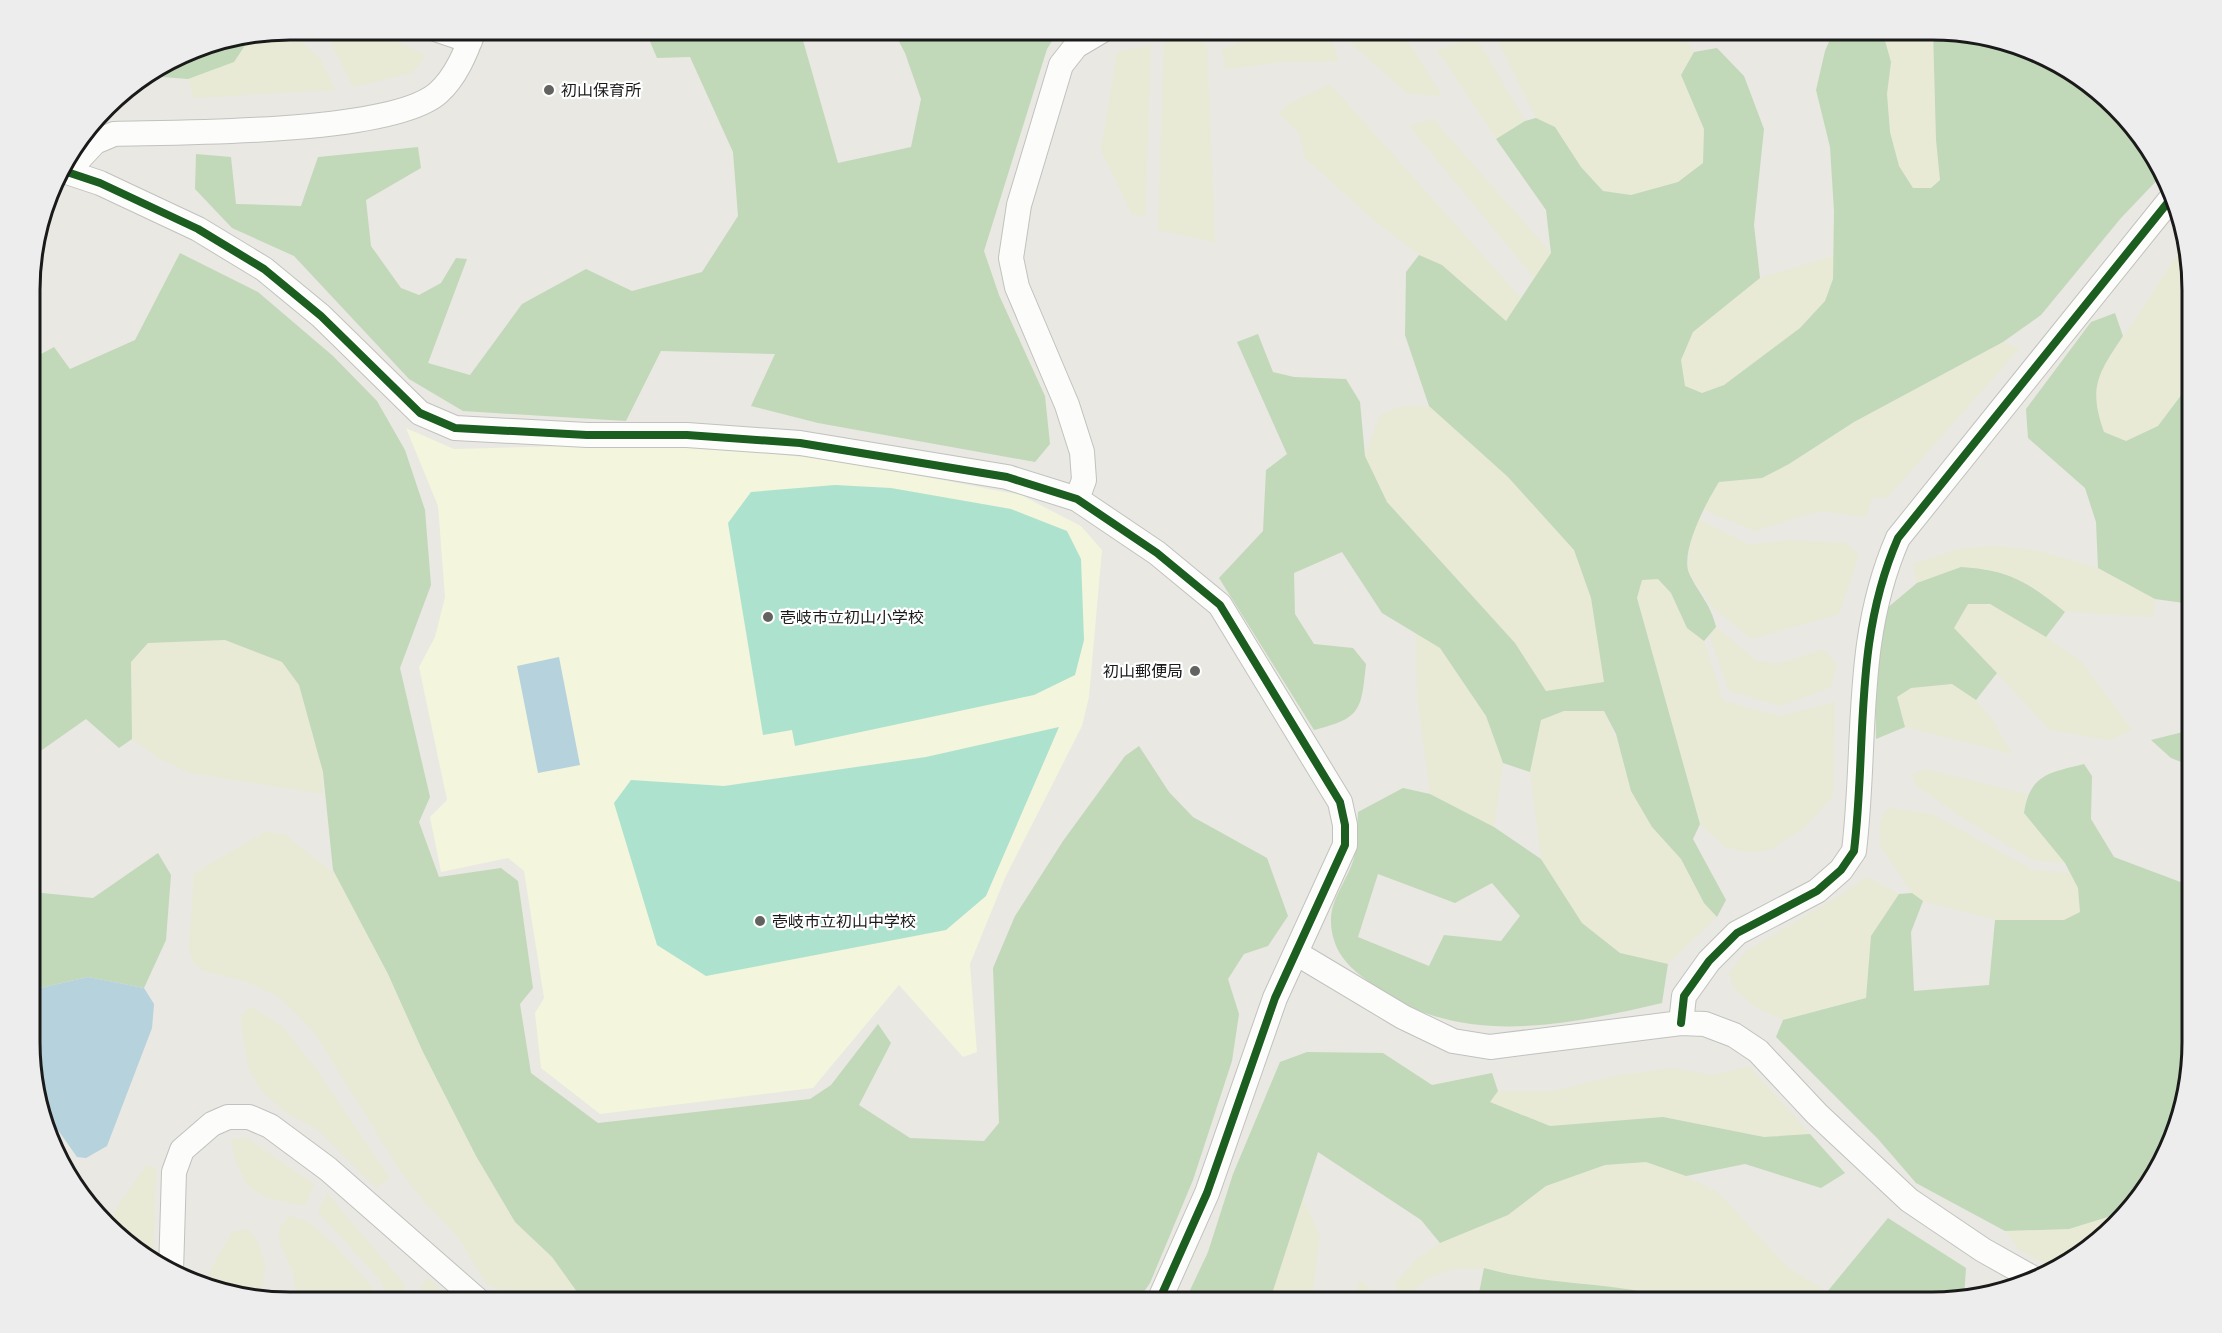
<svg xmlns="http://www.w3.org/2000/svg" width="2222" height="1333" font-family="'Noto Sans','Noto Sans JP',sans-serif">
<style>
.education{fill:#f3f5dc}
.farmland{fill:#e8ead5}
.forest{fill:#c1d9b8;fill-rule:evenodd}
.pitch{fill:#ade2cf}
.water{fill:#b5d2dd}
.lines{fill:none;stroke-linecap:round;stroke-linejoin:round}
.minor-casing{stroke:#c1c1bf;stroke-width:26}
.minor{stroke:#fcfcfb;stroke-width:24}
.cycleway-casing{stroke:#fff;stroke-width:11}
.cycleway{stroke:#1b5e20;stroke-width:8}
.poi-dot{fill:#626260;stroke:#fff;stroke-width:2}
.labels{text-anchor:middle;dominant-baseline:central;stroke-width:4.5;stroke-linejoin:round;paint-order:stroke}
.poi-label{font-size:16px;fill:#1a1a1a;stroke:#fff;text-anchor:start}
.rim{fill:none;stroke:#1a1a1a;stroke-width:3}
</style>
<rect width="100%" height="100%" fill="#e9e8e3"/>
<path class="education" d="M406,428l48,21 151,-4 110,3 128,13 178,34 60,31 21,24 -13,147 -7,29 -77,152 -35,86 7,88 -14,5 -64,-72 -86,103 -213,26 -59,-46 -6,-55 9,-15 -20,-127 -16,-13 -67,14 -11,-55 17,-17 -28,-133 16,-30 10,-40 -7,-91z"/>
<path class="farmland" d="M317,30h54l55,25 -14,18 -59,14 -24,-48z
M1336,30h65l41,66 -34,-2z
M1497,30h183l14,22 -13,23 23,54 -1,34 -25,19 -47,13 -28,-4 -22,-24 -26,-39 -19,-10 -41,-83z
M1882,30h51l3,109 5,41 -10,8h-18l-14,-22 -9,-34 -3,-38 4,-32z
M288,31l32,27 15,32 -141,8 -6,-19 46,-17 16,-24z
M1261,34l48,2 23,6 7,19 -53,1 -61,7 -3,-20z
M1164,37l43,6 8,199 -57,-12z
M1476,37l49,84 -29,18 -59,-89z
M1151,45l-6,171 -13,-1 -31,-65 16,-98z
M1330,84l192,215 -16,22 -64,-56 -23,-10 -44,-34 -70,-63 -6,-26 -20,-18 9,-10z
M1433,119l118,134 -16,26 -126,-153z
M2185,243l6,31v108l-33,44 -32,15 -22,-9 -9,-25 4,-33z
M1833,256v23l-8,22 -25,27 -76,57 -22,8 -17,-7 -4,-26 12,-28 67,-54z
M2003,342l16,7 -132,149 -14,-1 -7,20 -48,-6 -63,20 -53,-22 17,-27 43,-4 27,-14 65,-42z
M1401,406h28l79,71 66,73 17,48 14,84 -59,9 -31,-48 -128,-141 -22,-46 15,-41z
M1698,519l52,26 39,-5 56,3 14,12 -20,59 -87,25 -40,-32 -24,-36 2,-26z
M1995,546l40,4 63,18 57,31 -3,18 -87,-5 -34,-27 -70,-18 -44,16 -4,-19 45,-15z
M1658,579l13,14 16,35 17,13 19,60 56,15 56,-14 -2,94 -28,31 -33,22 -23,4 -24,-6 -25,-23 -63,-226 5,-18z
M1968,604h22l56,33 35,24 51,69 -23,10 -59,-10 -96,-102z
M1716,627l40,33 22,4 45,-15 14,15 -6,23 -50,19 -52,-15 -20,-56z
M1416,633l24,15 46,68 17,47 -9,64 -64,-33 -13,-99z
M225,640l57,22 17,23 24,87v22l-133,-21 -30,-14 -28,-20 -1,-77 17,-19z
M1952,684l24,16 16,19 20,35 -107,-27 -8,-31 14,-8z
M1564,711h40l48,116 29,32 23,44 13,14 -49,47 -48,-11 -38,-30 -41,-64 -11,-87 11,-52z
M1925,769l102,25 -3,19 41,50 -32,-3 -64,-38 -53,-36 -4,-11z
M1888,808l44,6 101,56 37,3 8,15 2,24 -15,8h-70l-72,-19 -11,-8 -32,-47v-24z
M265,832l19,2 52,41 52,99 35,78 53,104 39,66 37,35 33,46h-64l-35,-20 -29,-47 -31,-32 -25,-32 -87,-140 -35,-35 -31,-15 -44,-11 -11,-8 -4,-17 5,-73z
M1866,877l33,17 -28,42 -5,62 -83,22 -31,-15 -18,-17 -5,-15 17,-22 98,-58z
M251,1007l31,19 32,40 76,112 -14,10 -58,-58 -30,-16 -27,-23 -12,-23 -7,-37 -1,-16z
M1749,1066l61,68 -46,3 -101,-20 -113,9 -60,-24 8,-11h55l66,-16 52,-7 42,7z
M247,1138l67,46 -9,22 -38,-8 -21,-14 -11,-25 -4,-20z
M1646,1162l40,14 33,17 68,74 40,25 1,10 -160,1 -33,-13 -72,-6 -51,-8 -28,-8 -33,1 -25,10 -22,22 -10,-16 22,-26 24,-16 68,-28 38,-29 59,-21z
M146,1166l10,1 -3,94 -40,-37 1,-13z
M327,1193l77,91 3,19h-17l-10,-23 -62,-68z
M1303,1199l17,36 -7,56 -6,12h-38z
M2127,1211l-12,16 -58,42 -38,-19 -14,-19 64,-2z
M289,1216l18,5 29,25 37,42 5,15h-80l-5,-31 -14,-32 1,-13z
M248,1229l10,13 7,22 -2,21 -9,13 -31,-4 -16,-6 4,-19 21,-37z
M428,1278l27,25h-32l-2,-17z
M1360,1280l20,19 -1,4h-28z"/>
<path class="forest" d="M645,30h155l38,133 73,-16 10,-48 -16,-46 -12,-23h166l-12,19 -63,202 15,44 46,101 5,48 -15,18 -217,-39 -67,-17 24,-52 -114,-3 -35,70 -163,-10 -54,-32 -115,-123 -62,-28 -37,-39 1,-35 35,3 5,47 65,2 17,-49 100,-10 3,21 -55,32 5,46 30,42 18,7 22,-12 15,-25 11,1 -39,104 42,12 52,-71 64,-35 46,22 70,-19 36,-56 -5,-64 -43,-95 -33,1z
M1834,30h48l9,32 -4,32 3,38 9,34 14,22h18l9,-8 -4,-40 -3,-110 66,9 63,26 86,81 14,29 -41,43 -80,97 -38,27 -149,80 -65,42 -27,14 -43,4c-12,19 -39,69 -30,91 9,20 22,31 27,54l-12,14 -17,-13 -16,-35 -13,-14 -16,1 -5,18 63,226 -7,15 33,61 -9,17 -13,-14 -23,-44 -29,-32 -21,-36 -15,-57 -12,-23h-40l-23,9 -11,52 -27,-9 -17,-47 -46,-68 -58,-35 -40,-61 -48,21 1,41 19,30 39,4 13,16c-5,46 -4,54 -52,66l-95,-152 44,-47 3,-61 21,-16 -50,-112 21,-8 15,38 21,5 52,2 14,23 5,54 22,46 128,141 31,48 58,-9 -13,-84 -17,-48 -66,-73 -79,-71 -24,-71 1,-63 13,-17 23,10 64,56 45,-68 -5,-43 -50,-71 29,-18 11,-3 19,9 26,40 22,24 28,4 47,-13 25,-19 1,-34 -23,-54 13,-23 23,-4 27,28 20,53 -10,96 6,53 -67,54 -12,28 4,26 17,7 22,-8 76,-57 25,-27 8,-22 1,-68 -4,-64 -14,-57 9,-39z
M250,38l-16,24 -46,17 -39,-3 42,-26z
M180,253l78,39 75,64 44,45 28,49 20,60 6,75 -31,83 30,129 -11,25 20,55 62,-9 17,13 15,107 -13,16 11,69 67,50 212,-24 21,-14 47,-61 13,19 -32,62 51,33 74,3 15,-18 -6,-155 22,-52 48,-75 62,-85 14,-10 30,46 24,25 74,41 21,58 -20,30 -24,8 -16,25 11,35 -7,47 -39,119 -43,103 -14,20h-551l-33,-46 -37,-35 -39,-66 -53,-104 -35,-78 -55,-104 -10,-98 -24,-87 -17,-23 -57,-22 -77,3 -17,19 1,77 -13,9 -33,-29 -54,38v-398l22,-12 16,22 65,-29z
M2115,313l8,23c-25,38 -35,51 -19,96l22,9 32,-15 33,-44v222l-36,-5 -57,-31 -2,-46 -11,-34 -57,-50 -2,-29 65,-87z
M1961,567c48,3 67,15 104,45l-19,25 -56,-33h-22l-14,24 43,45 -21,27 -24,-16 -41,4 -14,9 8,30 -29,12 -1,-74 11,-56 31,-26z
M2191,730v36l-20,-8 -20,-18z
M2084,764l8,12 -1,43 23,38 77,29v173l-34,114 -30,38 -58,18 -64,2 -89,-48 -38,-44 -102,-102 7,-17 83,-22 5,-62 28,-42 13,-1 11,8 -12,31 3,59 75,-6 6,-65h69l16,-8 -2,-24 -13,-25 -41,-50c6,-39 25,-40 60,-49z
M1403,788l27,6 64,33 47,32 41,64 38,30 48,11 -6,39c-95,22 -202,46 -287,-17 -17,-12 -35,-25 -41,-46 -11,-36 11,-52 20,-82 4,-14 3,-31 4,-46zM1378,874l77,29 37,-20 28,33 -19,25 -57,-6 -15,31 -71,-29z
M158,853l13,22 -5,65 -22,48 -56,-11 -56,13v-98l61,6z
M1307,1052l76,1 49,32 60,-12 6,18 -8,11 60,24 113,-9 101,20 46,-3 35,39 -24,15 -76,-24 -59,12 -40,-14 -41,3 -59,21 -38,29 -68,28 -19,-23 -103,-68 -49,151h-85l24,-51 25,-78 47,-112z
M1888,1218l78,50 -2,30 -16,4h-120l-1,-10z
M1484,1268c49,14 99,14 149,22 12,2 24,8 35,13h-191z"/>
<path class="pitch" d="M835,485l56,3 120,21 56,22 14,28 3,81 -9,35 -41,20 -239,51 -3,-16 -29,5 -35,-212 23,-31z
M1059,727l-73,169 -40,34 -240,46 -49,-31 -43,-142 17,-23 93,6 202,-29z"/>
<path class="water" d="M559,657l21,108 -42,8 -21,-107z
M88,977l56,11 10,16 -2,24 -45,118 -21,12 -9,-1 -31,-44 -14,-37v-86z"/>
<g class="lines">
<defs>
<path id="minor" d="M438,30l32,11
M61,170l39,13 98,46 66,40 57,47 99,97 35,15 132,7h100l113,8 207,34 70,22 80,54 63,52 120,197 5,23v20l-70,153 -68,195 -49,110
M68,171l27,-29 19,-8c68,-2 277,0 324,-41 18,-16 28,-41 36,-63
M1077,499l7,-19 -2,-28 -15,-47 -50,-118 -6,-29 8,-53 42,-140 15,-19 27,-16
M1296,953l107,64 50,24 37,6 191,-24 24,1 29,11 24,16 59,63 92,86 74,50 48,27
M1681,1023l3,-27 25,-35 28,-28 80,-42 24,-21 13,-19c13,-108 -1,-210 44,-313l275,-342
M171,1272l3,-100 8,-22 30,-26 16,-7h21l21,9 58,43 153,134"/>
</defs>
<use href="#minor" class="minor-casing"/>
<use href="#minor" class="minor"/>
<defs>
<path id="cycleway" d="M61,170l39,13 98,46 66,40 57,47 99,97 35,15 132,7h100l113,8 207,34 70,22 80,54 63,52 120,197 5,23v20l-70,153 -68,195 -49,110
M1681,1023l3,-27 25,-35 28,-28 80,-42 24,-21 13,-19c13,-108 -1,-210 44,-313l275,-342"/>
</defs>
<use href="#cycleway" class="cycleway-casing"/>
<use href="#cycleway" class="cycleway"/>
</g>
<g class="poi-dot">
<circle cx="549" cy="90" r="6"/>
<circle cx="768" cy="617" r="6"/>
<circle cx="1195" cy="671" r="6"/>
<circle cx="760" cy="921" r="6"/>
</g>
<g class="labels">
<g class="poi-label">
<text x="561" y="90">初山保育所</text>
<text x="780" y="617">壱岐市立初山小学校</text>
<text x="1183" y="671" text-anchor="end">初山郵便局</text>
<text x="772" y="921">壱岐市立初山中学校</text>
</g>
</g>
<path d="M0 0H2222V1333H0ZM290 40H1932A250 250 0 0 1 2182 290V1042A250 250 0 0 1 1932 1292H290A250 250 0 0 1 40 1042V290A250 250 0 0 1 290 40Z" fill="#ededed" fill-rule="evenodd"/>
<path class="rim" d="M290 40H1932A250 250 0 0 1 2182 290V1042A250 250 0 0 1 1932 1292H290A250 250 0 0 1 40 1042V290A250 250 0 0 1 290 40Z"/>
</svg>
